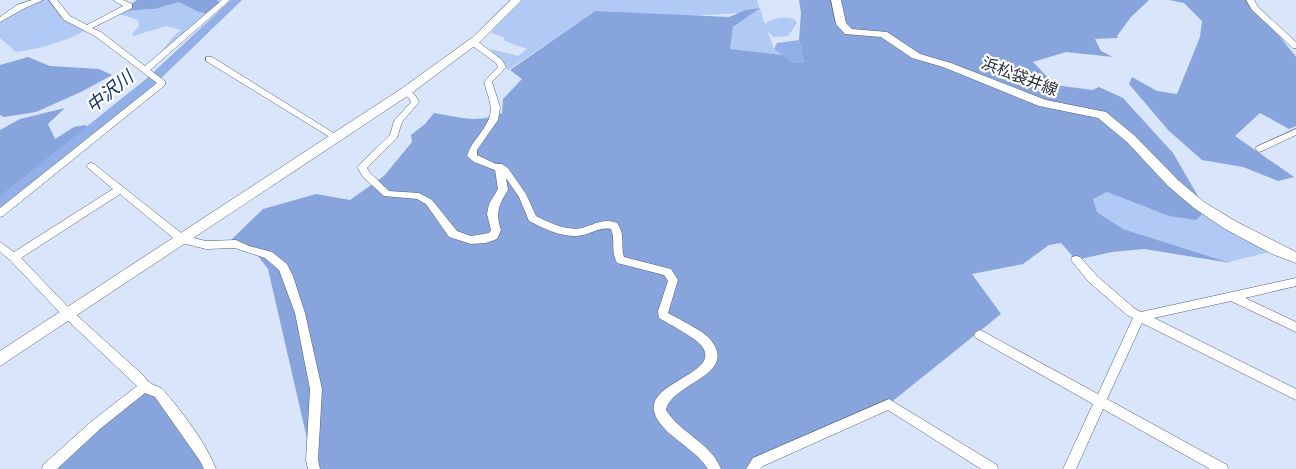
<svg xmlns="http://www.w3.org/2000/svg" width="1296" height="469" font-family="'Noto Sans','Noto Sans JP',sans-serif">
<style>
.green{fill:#b1c9f5}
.forest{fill:#87a5dc}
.water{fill:#92b0e7}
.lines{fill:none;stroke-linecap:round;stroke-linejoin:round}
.river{fill:#92b0e7;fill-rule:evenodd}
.street-casing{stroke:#525e75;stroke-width:1}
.secondary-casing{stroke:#525e75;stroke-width:1}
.street{fill:#fff;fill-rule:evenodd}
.secondary{fill:#fff;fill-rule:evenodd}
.labels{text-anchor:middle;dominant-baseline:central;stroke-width:4.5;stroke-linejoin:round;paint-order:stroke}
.street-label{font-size:16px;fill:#282e38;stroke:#fff}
.water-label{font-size:18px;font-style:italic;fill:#0f2e6e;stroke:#fff}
</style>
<rect width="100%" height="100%" fill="#d9e5fa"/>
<path class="green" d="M38,0h16l9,14 24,14c-12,12 -53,22 -71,24l-16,-14v-18z
M520,0h237l8,24c8,-7 19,-7 29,-5l3,4 -9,13 -14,1 -6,-5 6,17 9,6 -53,-6 3,-22 26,-19 -19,5 -52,3 -93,-5 -87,59 -18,-21 28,7 9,-7 -22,-8 -1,-4 -13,-4 18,-25z
M179,2l17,9 11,3 -49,42 14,-18 9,-8 -15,-4 -33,10 -1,-2 7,-8 -1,-6 -19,-6 1,-3 35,-2z
M1107,192l62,24 37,-6 71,40 -48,12 -106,-33 -26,-17 -4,-13z"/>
<path class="forest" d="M137,0h80l3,2 -13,12 -11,-3 -17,-9 -24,7 -35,2z
M799,0h350l-18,17 -14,19 1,2 -23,1 6,12 12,6 -47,-5 -33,10 22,23 37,5 7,-3 24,11 50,55 33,57 -10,10 -27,-4 -62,-24 -14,7 4,13 26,17 108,34 -87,-14 -32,3 -36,8 -15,-17 -12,2 -26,19 -51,10 29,40 -112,90 -65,29 -66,36h-444l-46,-200 -16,-21 -24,-5 35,-34 53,-15 34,6 34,-24 28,-34 -1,-7 14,-11 9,-11c26,4 43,11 68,0l1,-14 19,-20 -12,-9 85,-59 134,6 17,-7 14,-2 -27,19 -3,22 53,6 10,8h11l-5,-23 2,-27z
M1169,0h82l45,57v69l-7,3 -29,-16 -25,23 59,41 -16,4 -35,-14 -41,-7 -34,-30 -39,-46 3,-7 25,14 20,3 23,-57 2,-16 -18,-18z
M28,57l22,9 49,3 13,6 -31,17 -45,20 -32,5 -4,-2v-50z
M65,108l-17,16 7,15 19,-12 12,-2 7,15 -93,73v-83l20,-11z
M144,387l19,10 45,72h-161z"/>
<path class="water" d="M799,40l5,23h-11l-19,-14 3,-6z"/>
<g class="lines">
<path class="river" d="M231,0h11l-88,85 -149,123 -5,1v-13l146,-117z"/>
<defs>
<path id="street" d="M32,0h11l-20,9 -23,13v-5l17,-12z
M49,0h8l13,16 17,9 36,-19 -10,-6h10l9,4v4l-40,20 9,4 44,34 77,-66h8l-80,70 15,11v4l-162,131 -3,1v-9l157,-125 -62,-47 -31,-16z
M1246,0h8l4,7 38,35v6h-3l-41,-38z
M470,40h6l26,20 4,7 -14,15 8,25 -2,13 -21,30v5l19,9h6l6,4 18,26 10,22c14,7 30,15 46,12 15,-4 20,-10 35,-5 9,13 3,21 7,34l47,12 7,11 -10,33c10,6 34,17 41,25 33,37 -39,45 -43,72 15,24 44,32 55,59h-13c-12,-21 -49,-35 -54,-58 -6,-30 70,-38 47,-66 -7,-8 -32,-21 -42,-27l-1,-7 10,-30 -4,-6 -47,-12c-7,-14 -1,-22 -6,-34 -11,-2 -18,4 -28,6 -19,4 -38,-6 -54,-14l-10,-24 -13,-19 2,12c-9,14 -13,23 -7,40l-4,9 -11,4 -15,1 -22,-7 -23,-33 -9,-5 -33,-3 -21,-19 -6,-10 2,-2 31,-30 4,-14 17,-19 -2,-4 -8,-6 1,-2c8,-2 14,5 17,12l-17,20 -5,16 -30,30 3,5 19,18 30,2 13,7 25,31 14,5 18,-3 2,-3 -4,-16 2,-10 9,-15 -3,-19 -21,-8 -7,-6c2,-7 5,-12 10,-18 18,-25 16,-27 7,-56l14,-15 -2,-4 -26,-19z
M206,57h6l128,80 -4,3 -3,-1 -127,-78z
M1296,129v6l-34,16 -3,1 -4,-3 1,-2z
M91,163l3,1 91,72 21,5 30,-1 13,6 23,6 15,12 6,12 12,37 17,76 -4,71 2,9h-12l-2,-9 4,-71 -15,-76 -16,-43 -14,-12 -30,-10 -29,1 -28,-7 -58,-48 -99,64 51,53 72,65c7,12 14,7 21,16 18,21 41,51 51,77h-12l-4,-8 -45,-64 -10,-4 -45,36 -43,40h-15l1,-4 49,-44 45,-35 -73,-69 -54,-57 -10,-8v-10l14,10 99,-63 -25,-21 -2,-2 2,-2z
M1076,256l4,1 17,19 38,33 6,3 155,-34v8l-51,12 51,24v10l-65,-31 -77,17 142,71v11l-154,-77 -35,76 120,66 1,4h-18l-107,-60 -27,60h-13l30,-65 -117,-66 -2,-3 2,-3 4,-2 4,2 114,62 35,-76 -6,-3 -38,-33 -18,-22 1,-3z
M889,399l108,66 1,4h-17l-93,-59 -125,56 -3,3h-14l7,-11z"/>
<path id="secondary" d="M511,0h11l-41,41 -72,54 -409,271v-15l401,-262 72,-52z
M831,0h10l5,23 6,6 35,3 33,22 31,9 95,37 60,12 29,24 43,44 26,22 31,19 61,31v11l-24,-9 -47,-25 -31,-21 -26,-22 -41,-44 -29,-24 -59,-12 -96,-39 -31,-9 -31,-21 -36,-3 -9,-10z"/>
</defs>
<use href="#street" class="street-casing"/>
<use href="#secondary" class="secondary-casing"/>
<use href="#street" class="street"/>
<use href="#secondary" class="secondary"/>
</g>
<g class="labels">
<g class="street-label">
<text transform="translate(1020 76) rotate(21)">浜松袋井線</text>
</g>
<g class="water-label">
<text transform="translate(109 91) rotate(-39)">中沢川</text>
</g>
</g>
</svg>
